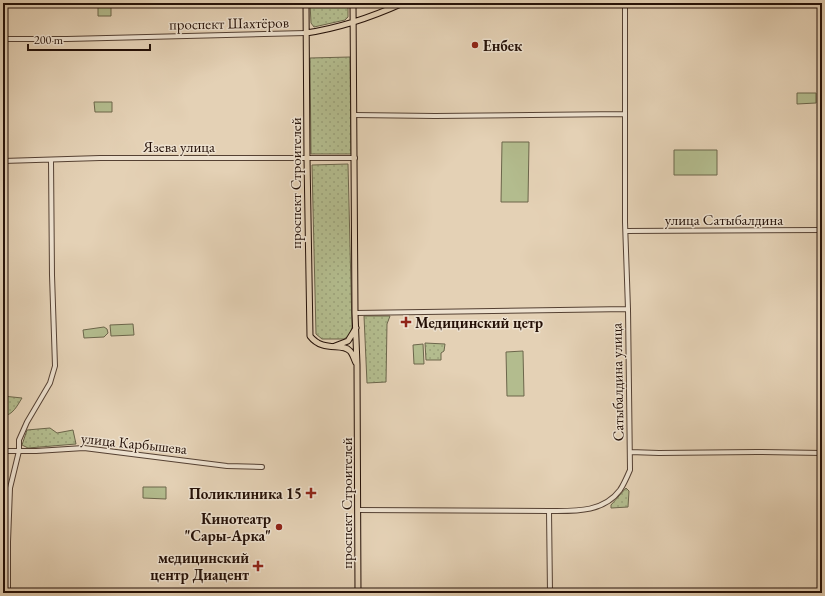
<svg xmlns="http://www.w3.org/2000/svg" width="825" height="596" font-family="'EB Garamond',serif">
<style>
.grass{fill:url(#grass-dots);stroke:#6c664b}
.garden{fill:#b3bc8e;stroke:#6c664b}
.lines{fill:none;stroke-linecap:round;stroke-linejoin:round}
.minor-casing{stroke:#554133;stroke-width:6}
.major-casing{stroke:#251108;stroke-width:7}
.minor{stroke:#ede1cf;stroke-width:4}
.major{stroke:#e4d1b5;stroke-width:5}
.poi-dot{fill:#8f2418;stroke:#ede1cf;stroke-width:1.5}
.labels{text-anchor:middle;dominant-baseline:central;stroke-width:3;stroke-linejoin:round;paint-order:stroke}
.street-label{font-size:15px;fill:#251108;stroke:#ede1cf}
.poi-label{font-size:15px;font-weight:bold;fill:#251108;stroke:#ede1cf;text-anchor:end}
</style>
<defs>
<pattern id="grass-dots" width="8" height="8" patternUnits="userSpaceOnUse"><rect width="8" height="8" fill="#b3bc8e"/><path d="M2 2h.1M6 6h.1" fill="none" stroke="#9aa179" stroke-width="1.8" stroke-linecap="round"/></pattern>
</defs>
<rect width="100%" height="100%" fill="#e4d1b5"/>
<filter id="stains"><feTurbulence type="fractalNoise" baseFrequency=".005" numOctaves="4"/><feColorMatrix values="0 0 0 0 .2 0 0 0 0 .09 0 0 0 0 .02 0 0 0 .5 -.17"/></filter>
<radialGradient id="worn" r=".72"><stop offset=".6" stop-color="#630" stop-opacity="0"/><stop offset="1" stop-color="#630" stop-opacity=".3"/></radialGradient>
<path class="grass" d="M310,3h38v14l-3,3 -31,7 -3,-4z
M350,57l1,97h-40l-1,-96z
M348,164l4,163 -2,8 -6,4h-22l-6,-5 -4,-169z
M364,316h26l-3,8 -1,58 -19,1z
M425,343l20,1 -1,7 -3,2v7h-15z
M3,396l19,2c-5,8 -9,17 -19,18z
M50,428l7,5 16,-3 3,14 -48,4 -6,-3 5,-15z
M626,488l3,3 -1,16 -17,1v-3z"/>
<path class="garden" d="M98,3h13v13h-13z
M797,93h19v10l-19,1z
M94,102h18v10h-17z
M502,142h27l-1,60h-27z
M674,150h43v25h-43z
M133,324l1,11 -23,1 -1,-11z
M104,327l3,2 1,4 -4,4 -20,1 -1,-8z
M423,344l1,20h-10l-1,-19z
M523,351l1,45h-17l-1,-44z
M143,487h23v12l-23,-1z"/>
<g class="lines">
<defs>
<path id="minor" d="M3,39h64l239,-6
M354,115l81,1 189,-2
M3,161l97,-3h255
M626,231l196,-1
M355,313l273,-4
M3,451h33l48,-3 143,18 35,1
M630,452l29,1 98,-1 65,1
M358,510l191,1c25,0 54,2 71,-21 4,-6 7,-13 10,-20l-2,-161 -3,-87v-219
M549,511l1,82
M8,593v-51l2,-54 9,-37v-11l8,-18 23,-39 5,-17 -3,-91 -1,-115"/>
<path id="major" d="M306,3l1,155 3,178c13,17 32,6 40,15 3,3 4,8 6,12
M353,3l2,310 2,52 1,228
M306,33c34,-5 66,-16 97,-30
M335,346l13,-5 8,-13"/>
</defs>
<use href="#minor" class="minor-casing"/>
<use href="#major" class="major-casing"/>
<use href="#minor" class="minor"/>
<use href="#major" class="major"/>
</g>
<g class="poi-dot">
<circle cx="475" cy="45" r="4"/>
<path d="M404 316h4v4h4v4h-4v4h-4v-4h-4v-4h4z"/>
<path d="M309 487h4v4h4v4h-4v4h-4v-4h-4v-4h4z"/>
<circle cx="279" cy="527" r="4"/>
<path d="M256 560h4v4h4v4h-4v4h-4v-4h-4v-4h4z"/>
</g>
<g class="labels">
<g class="street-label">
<text transform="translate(229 23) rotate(-1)">проспект Шахтёров</text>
<text x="179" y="146">Язева улица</text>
<text transform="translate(295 183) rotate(-90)">проспект Строителей</text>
<text x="724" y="219">улица Сатыбалдина</text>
<text transform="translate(617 382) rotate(-91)">Сатыбалдина улица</text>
<text transform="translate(134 443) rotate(6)">улица Карбышева</text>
<text transform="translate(346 503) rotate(-90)">проспект Строителей</text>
</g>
<g class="poi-label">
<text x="483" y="45" text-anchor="start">Енбек</text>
<text x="415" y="322" text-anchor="start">Медицинский цетр</text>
<text x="302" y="493">Поликлиника 15</text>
<text x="271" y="518">Кинотеатр<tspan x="271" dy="17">"Сары-Арка"</tspan></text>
<text x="249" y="557">медицинский<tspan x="249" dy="17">центр Диацент</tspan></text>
</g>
</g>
<rect width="825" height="596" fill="none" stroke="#e4d1b5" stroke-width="16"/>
<rect x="4" y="4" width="817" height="588" fill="none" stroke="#251108" stroke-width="2"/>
<rect x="8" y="8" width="809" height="580" fill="none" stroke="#251108"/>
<path d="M28 44v6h122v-6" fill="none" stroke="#251108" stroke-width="2"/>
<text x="34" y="44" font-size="12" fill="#251108" stroke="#ede1cf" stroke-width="3" paint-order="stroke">200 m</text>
<rect width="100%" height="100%" filter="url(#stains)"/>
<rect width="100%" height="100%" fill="url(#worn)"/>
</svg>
